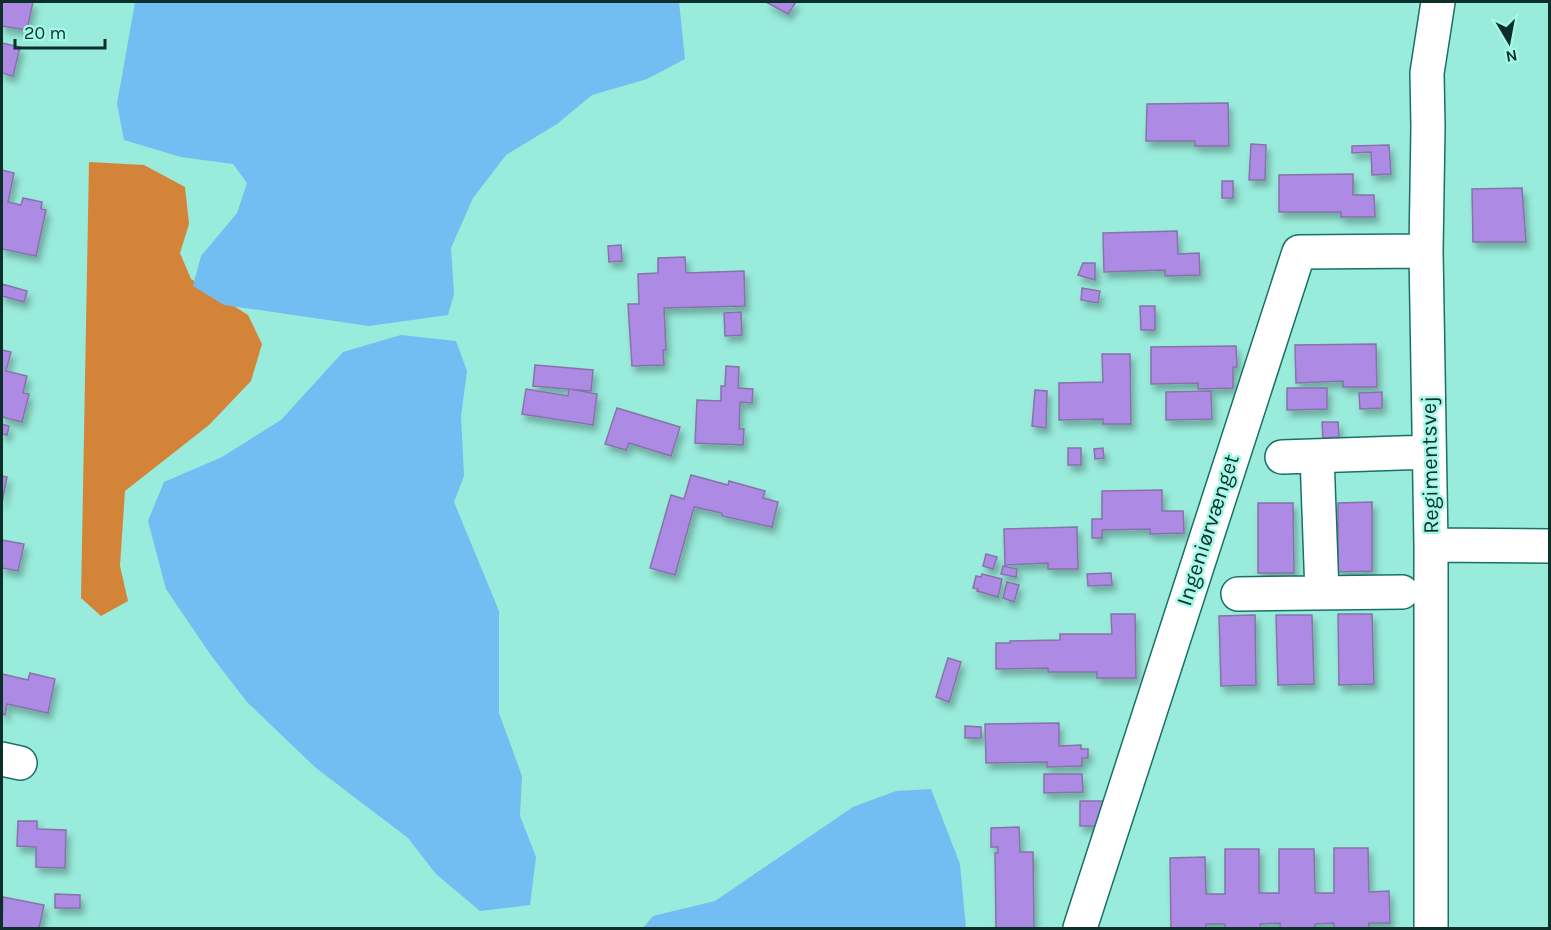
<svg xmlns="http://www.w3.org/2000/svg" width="1551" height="930" font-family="Karla,sans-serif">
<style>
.forest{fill:#d38438}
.water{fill:#72bdf1}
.building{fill:#ad8be5;stroke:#8773a9;stroke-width:1.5;filter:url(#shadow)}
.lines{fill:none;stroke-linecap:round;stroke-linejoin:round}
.minor-casing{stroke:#177265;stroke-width:36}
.minor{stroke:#fff;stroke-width:33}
.labels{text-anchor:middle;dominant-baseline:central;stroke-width:5;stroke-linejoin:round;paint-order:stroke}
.street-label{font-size:22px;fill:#0c2f29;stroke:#a6f9e8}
</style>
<defs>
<filter id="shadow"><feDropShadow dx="3.5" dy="6" stdDeviation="3" flood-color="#0004"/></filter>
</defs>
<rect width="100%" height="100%" fill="#99ebdb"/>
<path class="forest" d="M89,162l55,3 41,22 4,37 -9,29 11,26 57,36 14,29 -11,37 -42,44 -84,66 -5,75 8,35 -27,15 -20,-18z"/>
<path class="water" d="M135,2h544l6,57 -38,20 -55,16 -35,29 -51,31 -33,43 -22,50 3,46 -6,21 -79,11 -145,-21 -31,-19 8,-30 36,-43 10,-30 -14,-19 -52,-7 -57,-17 -7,-36z
M401,335l55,6 11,30 -6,45 3,60 -10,26 45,109v102l23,63 -2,40 16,41 -6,48 -50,6 -44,-37 -28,-36 -92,-70 -69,-66 -37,-48 -44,-65 -18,-68 16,-39 58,-25 59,-37 62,-68z
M931,789l29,75 6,64h-323l10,-12 62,-15 138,-94 43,-16z"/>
<path class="building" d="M2,2h31l-6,28 -25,-4z
M766,2h30l-8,12z
M2,43l18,4 -7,29 -11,-3z
M1228,103l1,43h-34v-5h-49l1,-37z
M1251,144l15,1 -1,35h-16z
M1389,145l2,29 -19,1 -1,-23 -19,1v-7z
M2,170l12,3 -6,29 13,3 2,-7 19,4 -1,7 5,1 -10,46 -34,-7z
M1353,174v21h21l1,22h-34v-5h-62v-37z
M1222,181h11v17h-11z
M1522,188l4,54h-53l-1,-53z
M1177,231l1,23 21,-1 1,22 -35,1v-6l-61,2 -1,-39z
M621,245l1,16 -13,1 -1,-16z
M685,257l1,16 58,-2 1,35 -81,2 2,42h-3l1,15 -32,1 -4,-62h11l-1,-30 20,-1v-15z
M1083,263h12v17l-17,-5z
M2,284l25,7 -3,11 -22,-6z
M1082,288l18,3 -2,12 -17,-3z
M1140,306h15v24h-14z
M741,312l1,23 -17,1 -1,-23z
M1376,344l1,43h-34v-6l-47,2 -1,-38z
M1236,346l1,21h-4v21l-35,1v-6l-47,1v-37z
M2,350l9,2 -5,19 21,5 -4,17 6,1 -7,28 -20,-5z
M1102,354h28l1,70h-28v-5l-44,1v-37l44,-1z
M535,365l58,5 -2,21 -58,-5z
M726,366l13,1 -1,21 15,1 -1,14 -12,-1 -1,27h5l-1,16 -48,-2 2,-43 24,1v-15h4z
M1287,388h40v21l-40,1z
M526,389l42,7 1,-7 28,5 -4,31 -71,-11z
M1035,390l12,1 -1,37 -14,-2z
M1211,391l1,28 -46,1v-28z
M1382,392v16l-22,1 -1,-16z
M617,408l63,19 -9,29 -42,-13 -3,7 -21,-6z
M1322,422h16l1,15 -16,1z
M2,424l7,2 -2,9 -5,-1z
M1068,448h13v17h-13z
M1103,448l1,10 -9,1 -1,-10z
M691,475l37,10 1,-4 36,10 -2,7 15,4 -6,25 -50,-11v-3l-28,-6 -19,68 -25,-7 21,-73 13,4z
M2,476l5,1 -5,26z
M1162,490v21h21l1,22 -34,1v-5l-48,1v8h-10v-19h10v-28z
M1372,502v69l-34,1v-69z
M1258,503h35l1,70h-36z
M1077,527l1,42h-30v-6l-43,2 -1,-36z
M2,540l22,4 -6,27 -16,-3z
M986,554l11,3 -4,12 -10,-3z
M1003,566l14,3 -1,8 -15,-3z
M1111,573l1,12 -24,1 -1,-12z
M982,574l20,5 -4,18 -21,-6 1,-2 -5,-1 3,-12 5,1z
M1007,582l12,3 -5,17 -11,-4z
M1111,614h24l1,64h-39v-6h-49v-4l-52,1v-26h14v-2l50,-1v-6h52z
M1338,614h34l2,70 -35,1z
M1255,615l1,70 -35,1 -2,-70z
M1276,615h36l2,69 -36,1z
M948,658l13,4 -12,40 -13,-5z
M30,673l25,6 -7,34 -41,-9 -2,11 -3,-1v-40l26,6z
M1059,723v23l22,-1v4h7v9h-6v8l-35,1v-5l-61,1 -1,-39z
M965,726l16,1v11h-16z
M1044,774h38l1,18 -39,1z
M1080,801h25v25h-25z
M18,821h19v8l29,1 -1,38 -29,-1v-20l-19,-1z
M1019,827l1,25h13l1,76h-38l-1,-75h3v-6h-7v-19z
M1334,848h34l1,44 20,-1 1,32h-21v5h-35v-5l-19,1v4h-35v-5l-20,1 1,4h-36v-4h-19v4h-35l-1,-70 35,-1 1,37h19v-45h34v44h20v-44h35l1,44h19z
M55,894l25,1v13h-25z
M3,897l41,8 -5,23h-37z"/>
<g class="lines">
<defs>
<path id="minor" d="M1317,456l5,137
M1282,457l147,-5
M1431,545l119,1
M1238,594l164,-2
M2,759l18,4
M1080,928l219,-676 127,-1
M1431,928v-383l-5,-294 2,-124 -1,-54 11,-71"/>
</defs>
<use href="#minor" class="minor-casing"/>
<use href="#minor" class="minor"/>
</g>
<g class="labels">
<g class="street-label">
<text transform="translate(1430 465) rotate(-91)">Regimentsvej</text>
<text transform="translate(1208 530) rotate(-72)">Ingeniørvænget</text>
</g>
</g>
<rect width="1551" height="930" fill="none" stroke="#0c2f29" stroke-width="6"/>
<g transform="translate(1509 42) rotate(170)" stroke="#a6f9e8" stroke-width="4.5" paint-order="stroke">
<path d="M0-4.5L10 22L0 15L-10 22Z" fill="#0c2f29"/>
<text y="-9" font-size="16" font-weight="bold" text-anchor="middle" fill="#0c2f29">N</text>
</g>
<path d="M15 39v9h90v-9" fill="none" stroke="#0c2f29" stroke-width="3"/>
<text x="24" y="39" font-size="18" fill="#0c2f29" stroke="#a6f9e8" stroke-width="4.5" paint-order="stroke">20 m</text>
</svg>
